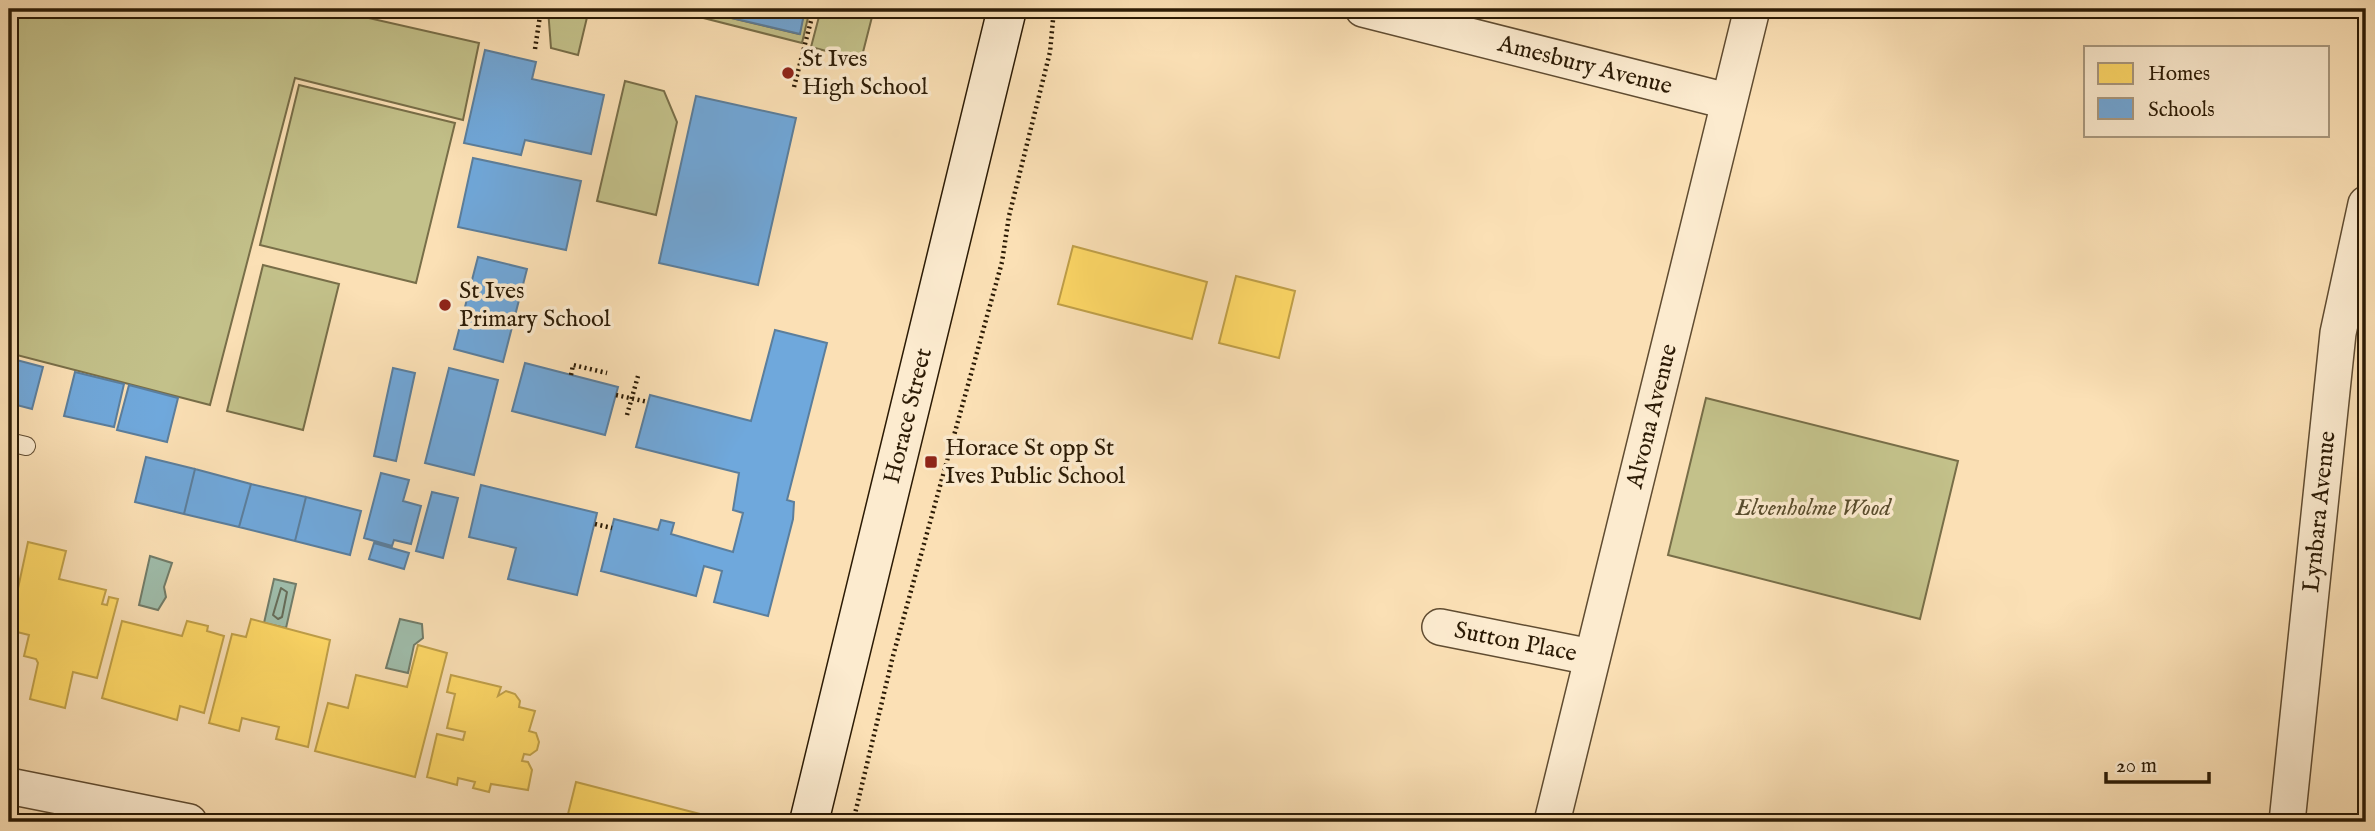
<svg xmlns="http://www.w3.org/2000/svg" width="2375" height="831" font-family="'IM FELL English',serif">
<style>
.green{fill:#c3c18a;stroke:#786e48;stroke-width:2}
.water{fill:#9fbdab;stroke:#717c69;stroke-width:2}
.homes{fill:#ffd966;stroke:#c0a049;stroke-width:2}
.schools{fill:#6fa8dc;stroke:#5b7e9c;stroke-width:2}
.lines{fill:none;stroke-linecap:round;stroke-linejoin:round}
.shore{stroke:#666c58;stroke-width:2}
.lane-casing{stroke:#604c31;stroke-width:20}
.street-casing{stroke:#604c31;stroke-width:38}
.secondary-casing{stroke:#2c1b05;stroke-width:41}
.path{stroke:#2c1b05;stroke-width:4.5;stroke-dasharray:2 3.5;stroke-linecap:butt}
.lane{stroke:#fcebcf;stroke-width:18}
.street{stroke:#fcebcf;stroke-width:35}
.secondary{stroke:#fcebcf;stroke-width:38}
.poi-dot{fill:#8f2418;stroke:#fcebcf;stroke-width:2.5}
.labels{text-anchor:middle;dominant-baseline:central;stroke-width:7;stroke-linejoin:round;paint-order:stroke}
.poi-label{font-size:24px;fill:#2c1b05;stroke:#fcebcf;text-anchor:start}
.street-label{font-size:24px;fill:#2c1b05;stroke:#fcebcf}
.park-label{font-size:24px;font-style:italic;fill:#594d2d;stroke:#fcebcf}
</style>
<rect width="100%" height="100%" fill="#fbe0b5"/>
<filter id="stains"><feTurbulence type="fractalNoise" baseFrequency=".00286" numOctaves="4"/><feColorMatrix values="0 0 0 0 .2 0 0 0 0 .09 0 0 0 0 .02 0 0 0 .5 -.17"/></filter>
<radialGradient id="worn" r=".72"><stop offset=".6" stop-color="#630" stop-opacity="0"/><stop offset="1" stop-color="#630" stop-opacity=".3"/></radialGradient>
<path class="green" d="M9,9h320l150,34 -16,77 -168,-42 -85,327 -201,-52z
M548,9h41l-11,46 -27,-7z
M668,9h25l106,25 6,-25h5l-8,34z
M821,9h53l-13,51 -50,-13z
M625,81l39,10 13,31 -21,93 -59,-14z
M299,85l156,38 -39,160 -156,-38z
M263,265l76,19 -36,146 -76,-19z
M1706,398l252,63 -38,158 -252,-64z"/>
<path class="water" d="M150,556l22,7 -8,24 2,10 -8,13 -19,-5z
M274,579l22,5 -10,44 -22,-5z
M400,619l22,5 1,14 -9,7 -6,28 -22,-5z"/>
<path class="homes" d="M1073,246l134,36 -15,57 -134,-35z
M1236,276l59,15 -16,67 -60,-15z
M28,542l38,9 -7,28 47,11 -4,14 5,1 2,-8 9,2 -21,79 -24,-6 -8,36 -35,-9 8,-36 -2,-4 -12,-3 5,-21 -20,-5z
M251,619l79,21 -22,107 -32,-8 3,-12 -37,-9 -3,13 -30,-8 23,-89 14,3z
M122,621l60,15 5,-15 21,5 -1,5 17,5 -20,77 -24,-7 -3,14 -75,-22z
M418,645l29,8 -32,124 -100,-26 13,-48 20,5 8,-33 51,12z
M451,675l50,12 -3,9 8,-5 9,3 5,7 -1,6 16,4 -6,20 7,2 3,9 -2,8 -7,5 -6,-1 -2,7 6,1 4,8 -4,20 -37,-6 -2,8 -16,-4 2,-6 -17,-4 -1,7 -30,-8 10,-43 26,6 2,-8 -18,-4 8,-34 -8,-2z
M576,782l128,33 -2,7h-136z"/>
<path class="schools" d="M693,9h112l-5,25z
M485,50l51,12 -4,17 72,16 -13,59 -66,-14 -4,15 -57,-12z
M696,96l100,22 -38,167 -99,-22z
M473,158l108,23 -15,69 -108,-23z
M478,257l49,12 -24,93 -49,-13z
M775,330l52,13 -40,157 7,2 -1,17 -25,97 -54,-14 8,-31 -18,-5 -8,30 -95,-25 13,-52 44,11 3,-10 13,3 -3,11 62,18 10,-39 -10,-3 6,-37 -103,-26 14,-52 101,26z
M9,358l34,9 -11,42 -23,-6z
M525,363l93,24 -13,48 -93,-24z
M393,368l22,5 -19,88 -22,-5z
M449,368l49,12 -24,95 -49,-12z
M75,372l49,12 -10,43 -50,-11z
M129,385l49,13 -11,44 -50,-12z
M146,457l49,12 -11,45 -49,-12z
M195,469l56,15 -12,43 -55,-13z
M381,473l28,7 -6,21 18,5 -10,38 -17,-4 -2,6 -28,-8z
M251,484l55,13 -11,44 -56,-14z
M481,485l116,28 -20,82 -69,-16 8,-31 -47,-11z
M432,492l26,6 -15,60 -27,-7z
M306,497l55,14 -11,44 -55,-14z
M374,543l35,10 -5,16 -35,-10z"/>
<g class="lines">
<path class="shore" d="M281,588l6,4 -5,25 -4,2 -5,-4z"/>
<defs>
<path id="lane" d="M9,442l17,4"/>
<g id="street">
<path id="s1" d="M1363,9l364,92"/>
<path id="s2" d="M1440,627l151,30"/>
<path d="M9,786l180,36"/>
<path id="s3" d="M1552,822l200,-813"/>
<path id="s4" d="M2287,822l51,-489 28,-129"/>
</g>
<g id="secondary">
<path id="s5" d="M809,822l198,-813"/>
</g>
</defs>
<use href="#lane" class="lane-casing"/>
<use href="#street" class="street-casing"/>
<use href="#secondary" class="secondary-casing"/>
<path class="path" d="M535,49l6,-40
M794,87l20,-78
M571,375l2,-10 34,8
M616,395l32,7
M627,415l11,-39
M595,524l17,4
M853,822l40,-166 109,-394 7,-46 41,-164 4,-43"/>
<use href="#lane" class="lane"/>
<use href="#street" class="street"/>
<use href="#secondary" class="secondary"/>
</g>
<g class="poi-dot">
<circle cx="788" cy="73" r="7"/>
<circle cx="445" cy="305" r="7"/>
<rect x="924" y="455" width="14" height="14" rx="3.5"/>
</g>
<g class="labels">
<g class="poi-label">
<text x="802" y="59">St Ives<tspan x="802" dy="28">High School</tspan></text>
<text x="459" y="291">St Ives<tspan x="459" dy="28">Primary School</tspan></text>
<text x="945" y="448">Horace St opp St<tspan x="945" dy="28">Ives Public School</tspan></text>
</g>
<g class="street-label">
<text stroke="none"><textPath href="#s1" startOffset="229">Amesbury Avenue</textPath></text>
<text stroke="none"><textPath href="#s5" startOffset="418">Horace Street</textPath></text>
<text stroke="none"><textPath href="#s3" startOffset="418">Alvona Avenue</textPath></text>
<text stroke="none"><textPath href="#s4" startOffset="312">Lynbara Avenue</textPath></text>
<text stroke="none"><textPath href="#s2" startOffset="77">Sutton Place</textPath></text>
</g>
<g class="park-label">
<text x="1813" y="508">Elvenholme Wood</text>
</g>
</g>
<rect width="2375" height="831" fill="none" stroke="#fbe0b5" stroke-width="35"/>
<rect x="10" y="10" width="2354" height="810" fill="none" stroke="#2c1b05" stroke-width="3.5"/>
<rect x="18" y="18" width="2340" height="796" fill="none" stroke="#2c1b05" stroke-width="2"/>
<rect x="2084" y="46" width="245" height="91" fill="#fcebcf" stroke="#a9987e" stroke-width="2"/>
<rect x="2098" y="63" width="35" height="21" fill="#ffd966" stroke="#a9987e" stroke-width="2"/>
<text x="2148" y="80" font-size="21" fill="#2c1b05">Homes</text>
<rect x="2098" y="98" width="35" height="21" fill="#6fa8dc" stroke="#a9987e" stroke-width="2"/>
<text x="2148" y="116" font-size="21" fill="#2c1b05">Schools</text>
<path d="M2106 772v10h103v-10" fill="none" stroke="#2c1b05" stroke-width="3.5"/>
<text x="2116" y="772" font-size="21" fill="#2c1b05" stroke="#fcebcf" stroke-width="5" paint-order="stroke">20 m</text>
<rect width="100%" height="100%" filter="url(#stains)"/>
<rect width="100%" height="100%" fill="url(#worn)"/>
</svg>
